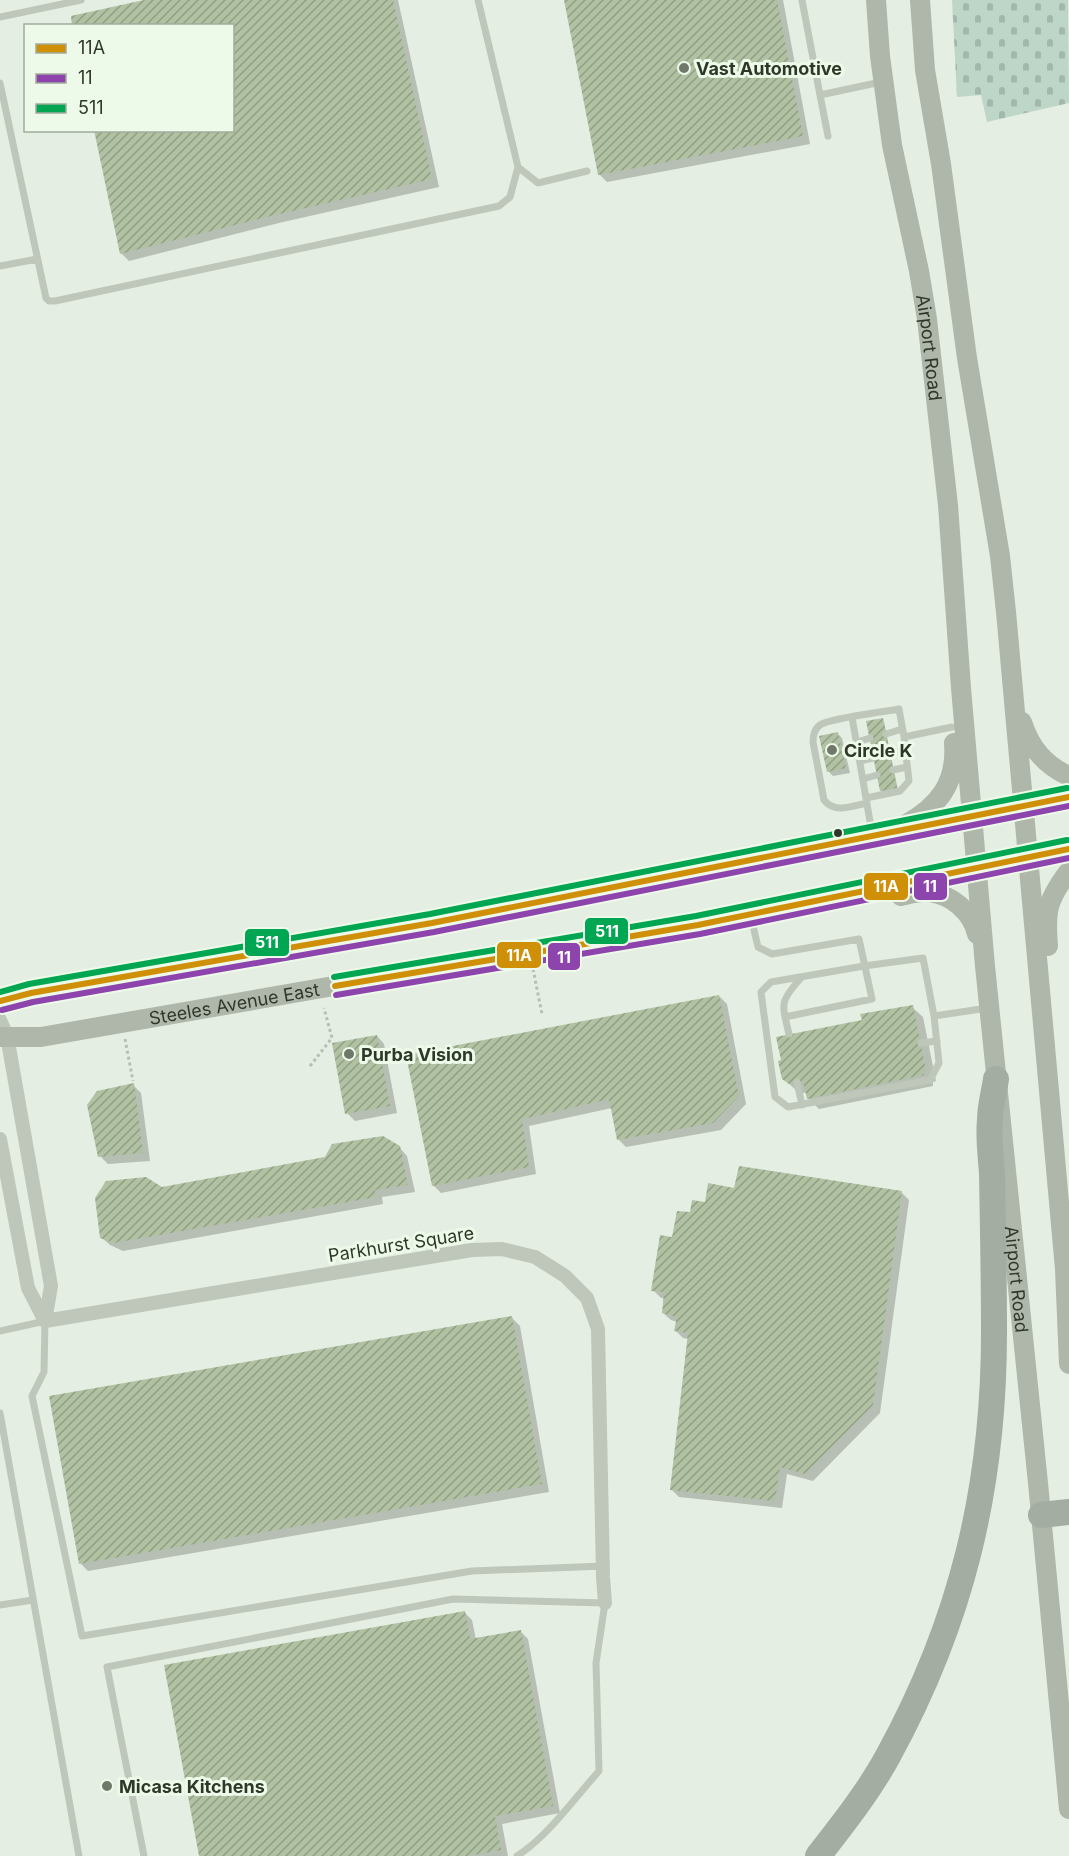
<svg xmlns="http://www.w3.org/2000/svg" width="1069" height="1856" font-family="Inter,sans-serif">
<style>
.cemetery{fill:url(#cemetery-stones)}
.shadow{fill:#0003}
.building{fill:url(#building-hatch)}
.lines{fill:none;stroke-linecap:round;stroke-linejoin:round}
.path{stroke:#b7bfb3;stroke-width:3;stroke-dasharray:3 3;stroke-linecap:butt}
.service{stroke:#bec7ba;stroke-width:7}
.minor{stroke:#bec7ba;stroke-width:14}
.secondary{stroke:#afb7ab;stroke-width:20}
.motorway{stroke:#a4ada1;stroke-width:26}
.bus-1-casing{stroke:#edfae9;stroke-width:10}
.bus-2-casing{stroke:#edfae9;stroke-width:10}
.bus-3-casing{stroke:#edfae9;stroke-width:10}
.bus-1{stroke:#cf9008;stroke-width:6}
.bus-2{stroke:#8e44ad;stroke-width:6}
.bus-3{stroke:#00a651;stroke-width:6}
.poi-dot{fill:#6f7869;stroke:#edfae9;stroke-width:2}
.bus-dot{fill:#2f3828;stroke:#edfae9;stroke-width:2}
.labels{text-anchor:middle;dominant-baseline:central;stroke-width:6;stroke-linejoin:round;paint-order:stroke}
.poi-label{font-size:18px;font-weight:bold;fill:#2f3828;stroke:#edfae9;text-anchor:start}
.street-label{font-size:18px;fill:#2f3828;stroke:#edfae9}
.line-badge{stroke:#edfae9;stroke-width:2}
.badge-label{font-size:16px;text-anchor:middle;font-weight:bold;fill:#fff}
</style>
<defs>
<pattern id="cemetery-stones" width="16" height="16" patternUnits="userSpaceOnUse" patternTransform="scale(1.5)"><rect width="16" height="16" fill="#bdd6c8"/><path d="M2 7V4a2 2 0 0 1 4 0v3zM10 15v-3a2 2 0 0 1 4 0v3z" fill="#a3b8ac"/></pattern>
<pattern id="building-hatch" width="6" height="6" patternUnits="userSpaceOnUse" patternTransform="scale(1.5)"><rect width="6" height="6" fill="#b1c2a3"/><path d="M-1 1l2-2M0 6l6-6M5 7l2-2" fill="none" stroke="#909f85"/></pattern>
</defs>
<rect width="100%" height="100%" fill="#e5eee2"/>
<path class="cemetery" d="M952,0h116l1,103 -82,19 -6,-27 -24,2z"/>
<path class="shadow" d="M154,0h244l41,187 -156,35 -154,39 -8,-8 111,-123v-104z
M566,0h217l27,144 -203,38 -7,-7z
M882,720l2,2 14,68 -15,3 -2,-2z
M837,733l5,5 8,35 -17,3 -4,-4z
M719,996l8,8 19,100 -25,26 -95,17 -8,-8 -6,-31 -83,18 7,48 -95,19 -8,-8 -25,-129z
M912,1007l11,10 13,64 -3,1v4l-114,23 -11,-11 -1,-6 -7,2 -17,-16 80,-57z
M377,1036l7,8 13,69 -42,8 -8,-8z
M133,1085l8,8 9,68 -42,3 -8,-8z
M399,1147l8,9 8,36 -33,5 1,7 -260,47 -13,-6 -9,-8 61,-48z
M735,1189l166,3 8,8 -29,213 -67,68 -26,-7 -5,34 -103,-11 -8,-8 18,-150 -6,-1 -8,-8 2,-8 -6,-2 -8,-7 2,-15h-4l-8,-8 21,-52 17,-24 15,-11z
M512,1318l8,8 29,166 -461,79 -8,-8z
M465,1613l7,7 4,20 44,-9 8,8 32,174 -58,11 6,32h-308z"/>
<path class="building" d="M144,0h249l39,179 -157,36 -155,39 -26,-124h138v-104h-160l-1,-10z
M564,0h213l26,136 -205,39z
M883,718l14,70 -17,3 -14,-70z
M838,732l8,36 -19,4 -8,-36z
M719,995l20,101 -26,27 -96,17 -8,-41 -73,17 -14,3 7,48 -97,19 -26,-131z
M913,1005l13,66 -3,1 1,3 -117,24 -4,-18 -14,3 -7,-5 -4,-18 3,-1 -5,-23 86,-17 -2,-6z
M377,1035l13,71 -45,8 -13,-71z
M134,1083l9,70 -45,4 -11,-52 10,-14z
M383,1136l17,10 8,39 -33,5 1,7 -262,46 -14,-5 -5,-40 11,-17 40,-4 16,10 163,-30 7,-13z
M739,1166l163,25 -29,214 -68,69 -25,-7 -5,34 -105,-11 18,-157 -14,-2 3,-14 -15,-4 2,-21 -13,-1 9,-56 12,2 5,-26 13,1 2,-12 13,2 3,-19 26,5z
M512,1316l30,168 -463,80 -30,-168z
M465,1611l5,28 51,-9 32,176 -58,10 6,34 -34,6h-268l-35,-191z"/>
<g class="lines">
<path class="path" d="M533,969l9,45
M125,1039l8,42
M310,1066l22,-28 -8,-30"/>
<path class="service" d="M802,0l18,95 61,-13
M0,17l81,-17
M0,83l46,215 3,3h6l444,-95 11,-9 8,-30 -40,-167
M820,95l8,41
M518,167l20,16 49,-12
M0,266l37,-7
M852,717l20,116
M886,734l16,-5
M857,742l13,-4
M890,754l15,-4
M860,761l13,-3
M893,770l14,-3
M863,779l14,-4
M866,798l34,-7 9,-10 -5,-44
M867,803c-15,3 -32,11 -43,-3l-11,-58c0,-7 1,-13 7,-17 10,-7 64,-13 79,-16l5,28 48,-10
M751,917l7,30 14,7 87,-15 13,60 -87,18
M923,958l11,58 5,47 -9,17 -142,27 -13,-10 -14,-105 10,-10 93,-16z
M934,1016l54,-8
M789,1034c-7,-30 -10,-32 12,-56
M921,1043l16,-2
M797,1082l5,23
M0,1331l45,-10 -1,51 -12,24 50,240 390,-65 132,-5
M0,1413l79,443
M0,1605l33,-5
M144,1856l-37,-189 346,-68 152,4 -9,60 3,108c-25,28 -51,65 -82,85"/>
<path class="minor" d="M0,1020l7,16 44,250 -6,35
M0,1139l28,149 17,33
M45,1321l427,-71 30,-1 33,8 30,19 22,22 11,31 5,248 2,26"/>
<g class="secondary">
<path id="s1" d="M876,0l4,56 12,89 27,126 8,48 21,186 13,183 24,278 53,517 31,326"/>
<path d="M920,0l5,70 16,94 26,194 33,198 6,56 59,657 4,95"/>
<path d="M1022,722c8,25 22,43 47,54"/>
<path d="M905,825c34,-19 52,-42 49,-82"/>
<path d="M901,896c9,-2 19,-5 29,-4 22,3 42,20 47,42"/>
<path d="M1048,946c-3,-35 -1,-46 21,-75"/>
<path d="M0,1001l31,-8 401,-70 637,-126"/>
<path id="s2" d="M0,1037h41l442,-77 215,-35 371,-76"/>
</g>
<path class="motorway" d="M1041,1515l28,-3
M818,1856c25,-32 51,-65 70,-100 74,-135 106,-269 106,-423 0,-53 -1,-106 -2,-159 -1,-18 -4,-36 -2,-54 0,-14 4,-27 6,-41"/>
<defs>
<path id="bus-1" d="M335,986l363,-61 371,-76
M0,1001l31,-8 401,-70 637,-126"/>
<path id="bus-2" d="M336,995l364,-61 369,-76
M2,1010l31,-8 401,-70 635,-126"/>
<path id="bus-3" d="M334,977l362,-61 371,-76
M0,992l29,-8 401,-70 637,-126"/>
</defs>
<use href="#bus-1" class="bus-1-casing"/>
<use href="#bus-2" class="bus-2-casing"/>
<use href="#bus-3" class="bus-3-casing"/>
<use href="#bus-1" class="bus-1"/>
<use href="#bus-2" class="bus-2"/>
<use href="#bus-3" class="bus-3"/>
</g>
<g class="poi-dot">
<circle cx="684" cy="68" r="6"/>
<circle cx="832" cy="750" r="6"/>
<circle cx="349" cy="1054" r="6"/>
<circle cx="107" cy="1786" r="6"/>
</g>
<circle class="bus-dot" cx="838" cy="833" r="5"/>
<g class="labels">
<g class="poi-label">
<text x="696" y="68">Vast Automotive</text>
<text x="844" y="750">Circle K</text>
<text x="361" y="1054">Purba Vision</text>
<text x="119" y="1786">Micasa Kitchens</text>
</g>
<g class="street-label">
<text stroke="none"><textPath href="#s1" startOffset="352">Airport Road</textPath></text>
<text stroke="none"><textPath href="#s2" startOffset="237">Steeles Avenue East</textPath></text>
<text transform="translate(401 1244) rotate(-9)">Parkhurst Square</text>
<text stroke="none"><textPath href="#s1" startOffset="1288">Airport Road</textPath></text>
</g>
</g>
<g class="line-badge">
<rect x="863" y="872" width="46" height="29" rx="6" fill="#cf9008"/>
<rect x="913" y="872" width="35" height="29" rx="6" fill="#8e44ad"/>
<rect x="584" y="917" width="45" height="28" rx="6" fill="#00a651"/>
<rect x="244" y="928" width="46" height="29" rx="6" fill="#00a651"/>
<rect x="496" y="941" width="46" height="28" rx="6" fill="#cf9008"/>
<rect x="547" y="942" width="34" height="29" rx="6" fill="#8e44ad"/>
</g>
<g class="badge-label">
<text x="886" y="892">11A</text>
<text x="930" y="892">11</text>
<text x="607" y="937">511</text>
<text x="267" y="948">511</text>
<text x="519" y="961">11A</text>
<text x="564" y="963">11</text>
</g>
<rect x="24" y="24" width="210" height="108" fill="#edfae9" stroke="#a1ac9c" stroke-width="1.5"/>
<rect x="36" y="44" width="30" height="9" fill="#cf9008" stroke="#a1ac9c" stroke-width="1.5"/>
<text x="78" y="54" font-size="18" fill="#2f3828">11A</text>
<rect x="36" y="74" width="30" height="9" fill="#8e44ad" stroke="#a1ac9c" stroke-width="1.5"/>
<text x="78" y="84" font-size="18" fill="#2f3828">11</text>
<rect x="36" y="104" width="30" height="9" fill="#00a651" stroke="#a1ac9c" stroke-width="1.5"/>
<text x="78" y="114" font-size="18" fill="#2f3828">511</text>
</svg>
